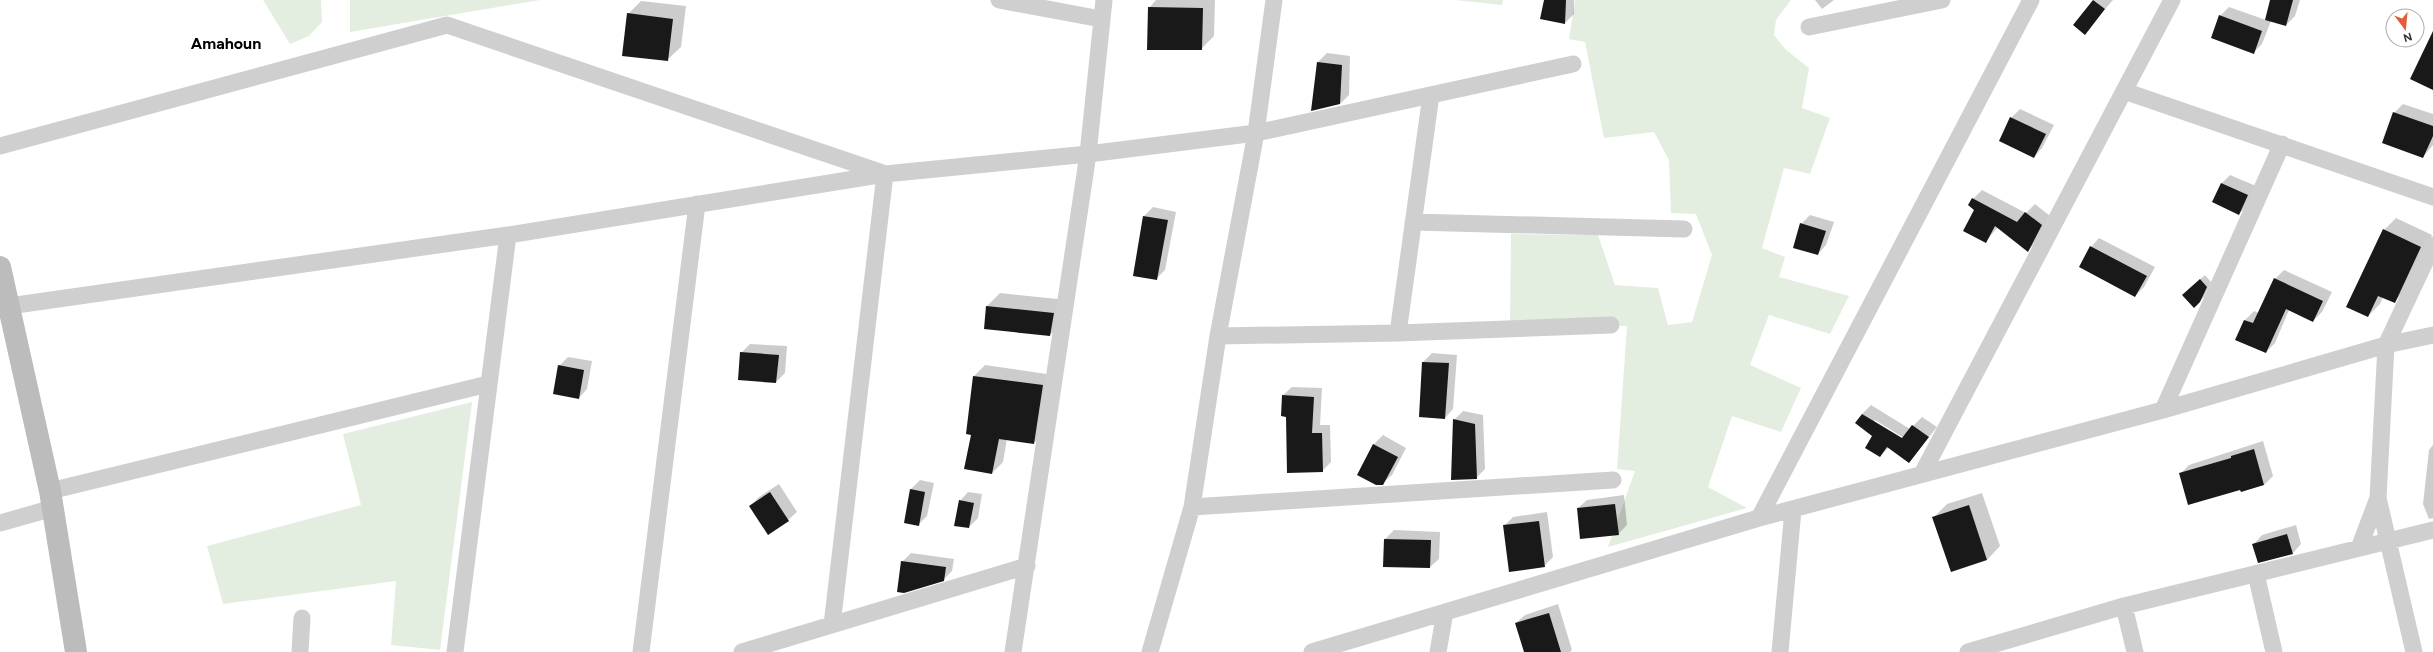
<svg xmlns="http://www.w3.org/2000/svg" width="2433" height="652" font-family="Figtree,sans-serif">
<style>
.green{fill:#e4eee0}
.shadow{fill:#0003;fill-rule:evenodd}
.building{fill:#191919}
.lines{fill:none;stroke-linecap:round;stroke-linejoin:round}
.street{stroke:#cfcfcf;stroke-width:17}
.secondary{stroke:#bcbcbc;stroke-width:22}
.labels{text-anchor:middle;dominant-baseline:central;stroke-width:4;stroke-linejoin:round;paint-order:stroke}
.quarter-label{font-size:16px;font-weight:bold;fill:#000;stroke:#fff}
</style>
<rect width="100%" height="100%" fill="#fff"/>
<path class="green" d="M263,0h58l1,22 -13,14 -19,8z
M350,0h190l-190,32z
M1455,0h48l-1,5z
M1575,0h216l-15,20 -2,15 11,14 24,19 -7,40 28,10 -20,56 -26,-6 -22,80 23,9 -6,20 70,19 -19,38 -61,-19 -19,50 51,23 -20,44 -49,-16 -24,71 39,21 -139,39 27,-76 -18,-2 10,-143 -117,-5 1,-87 87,1 17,50 43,3 10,37 24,-3 20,-67 -16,-41 -25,-1 -2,-53 -15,-28 -50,6 -19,-96 -16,-3z
M472,402l-32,248 -49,-5 5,-64 -173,23 -16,-58 154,-41 -18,-71z"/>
<path class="shadow" d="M1156,0h59l-1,36 -13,13 -52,-41z
M1545,0h29v14l-9,9z
M1815,0h19l-12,9z
M2094,0h19l-29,33 -10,-8z
M2271,0h29l-5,16 -9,9 -15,-4 -9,23 -9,9 -33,-37 9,-9 37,13z
M641,1l45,5 -5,41 -14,13 -39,-46z
M1327,53l23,3 -1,39 -9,9 -22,-42z
M2403,104l30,10v31l-10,12 -29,-44z
M2020,109l34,16 -12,23 -8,9 -23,-39z
M2230,175l26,11 -8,19 -9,9 -18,-30z
M1982,190l44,23 9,-9 15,12 -14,26 -8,9 -30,-24 -12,14 -13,-42z
M1153,207l23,5 -11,58 -9,9 -12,-63z
M1810,215l24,7 -8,23 -8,9 -17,-30z
M2396,218l36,17 -26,55 -12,12 -11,-5 -3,7 -12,12 16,-86z
M2099,238l56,29 -11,20 -9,9 -44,-49z
M2284,270l48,22 -10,20 -9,9 -24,-11 -14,33 -9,9 -29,-13 8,-19 9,-9 5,2 16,-34z
M2205,275l6,7 -7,15 -10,10 -7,-16z
M1000,293l67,7 -4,22 -13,13 -63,-29z
M750,344l37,2 -2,27 -9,9 -35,-29z
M1432,353l25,2 -4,54 -8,9 -22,-56z
M568,357l24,4 -5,28 -8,9 -20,-32z
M985,365l68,10 -8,57 -11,11 -27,-4 -4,23 -11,11 -20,-39h-5l7,-58z
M1292,387l30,1 -2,37h10l1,37 -9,9 -35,-55 -4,-21z
M1871,405l39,24 12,-12 15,10 -28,35 -20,-15 -9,9 -6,-20 -12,-22zM1875,420l32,20 -1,2 -32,-21z
M1463,411l20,4 2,54 -9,9 -22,-58z
M1383,435l23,13 -14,27 -10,9 -24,-9 16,-31z
M2263,441l10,35 -9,9 -23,3 -61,-14 9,-9z
M2433,445v73l-4,1 -6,-15 6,-54z
M920,480l14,3 -7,33 -8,8 -8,-35z
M779,484l18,28 -9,8 -38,-14 9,-9z
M968,492l14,2 -4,24 -9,9 -9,-26z
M1982,493l18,53 -13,14 -54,-42 14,-14z
M1624,495l3,30 -9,9 -40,-26 9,-8z
M1547,512l6,45 -9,9 -40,-40 9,-9z
M2296,525l5,19 -8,9 -39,-9 8,-9z
M1394,530l46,2 -1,27 -9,8 -46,-1 1,-27z
M911,553l43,6 -2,12 -9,9 -41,-18z
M1558,604l14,46 -2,2h-45l-9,-29 9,-8z"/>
<path class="building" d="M1544,0h22l-1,24 -25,-5z
M2093,0l12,9 -20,26 -12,-10z
M2270,0h23l-7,26 -21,-6z
M1148,7l55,1 -1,42h-55z
M627,13l46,6 -5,42 -46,-5z
M2219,15l43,16 -8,23 -43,-16z
M2433,31v59l-23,-11z
M1317,62l25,3 -2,39 -29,7z
M2393,112l40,14v10l-10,22 -41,-15z
M2010,117l36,17 -12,24 -35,-17z
M2221,183l27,12 -9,20 -27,-13z
M1972,198l45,24 8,-10 17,13 -14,27 -33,-26 -9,17 -23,-12 11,-21 -6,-5z
M1143,216l25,4 -11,60 -24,-4z
M1800,223l26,8 -8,24 -25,-7z
M2383,229l38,18 -26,56 -17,-7 -10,21 -22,-10z
M2090,246l57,30 -12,21 -56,-30z
M2274,278l49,23 -10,21 -27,-13 -20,44 -31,-13 9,-20 9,3z
M2200,279l7,8 -7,15 -6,6 -12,-13z
M986,306l68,7 -4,23 -66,-7z
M740,352l39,3 -3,28 -38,-3z
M1422,362l27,1 -4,56 -26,-2z
M558,365l26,5 -5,29 -26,-5z
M973,376l70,9 -9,59 -35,-5 -7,35 -28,-5 7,-34 -5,-1z
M1282,395l32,2 -2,36h10l1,39 -36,1 -1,-56 -5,-1z
M1862,414l40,24 10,-13 17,12 -20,26 -22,-16 -7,10 -15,-9 7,-12 -17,-13z
M1453,419l22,5 2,55 -26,1z
M1373,444l25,13 -15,28h-7l-19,-10z
M2254,449l10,36 -23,7 -1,-2 -52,15 -9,-32 52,-15v-2z
M910,489l15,3 -6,34 -15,-3z
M770,492l19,29 -21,14 -19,-29z
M959,500l15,3 -5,25 -15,-2z
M1615,504l4,31 -39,4 -3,-31z
M1969,505l18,55 -36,12 -19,-55z
M1539,521l6,46 -36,5 -6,-47z
M2287,534l6,20 -35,9 -6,-19z
M1384,539l47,1 -1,28 -47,-1z
M901,561l45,6 -2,14 -40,12 -7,-1z
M1549,613l12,39h-37l-9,-29z"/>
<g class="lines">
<path class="street" d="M999,0l102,19
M1809,27l133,-27
M2124,91l309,106
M0,146l447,-121 436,148
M1413,222l271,7
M9,306l499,-71 377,-61 203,-20 168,-21 317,-69
M1398,333l33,-238
M1218,336l180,-3 213,-8
M2163,410l119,-266
M1922,474l250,-474
M50,491l438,-107
M2378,498l36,154
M1192,507l421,-27
M1759,518l272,-518
M0,523l53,-15
M2359,548l19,-50 8,-153 47,-100
M2256,574l18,78
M2124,606l11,46
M832,625l53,-451
M300,652l2,-34
M455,652l53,-417
M641,652l56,-448
M742,652l285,-86
M1013,652l75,-498 16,-154
M1150,652l42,-145 26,-171 38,-203 18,-133
M1312,652l447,-134 404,-108 223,-65 47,-10
M1438,652l7,-40
M1780,652l13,-142
M1968,652l156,-46 309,-76"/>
<path class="secondary" d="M0,267l50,224 26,161"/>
</g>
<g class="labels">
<g class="quarter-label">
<text x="226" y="43">Amahoun</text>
</g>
</g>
<g transform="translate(2405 28) rotate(164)"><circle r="19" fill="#ffffff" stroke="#adadad"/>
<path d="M0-3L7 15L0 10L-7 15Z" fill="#e55c38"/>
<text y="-6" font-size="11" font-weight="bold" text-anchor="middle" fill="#323232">N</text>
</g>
</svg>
